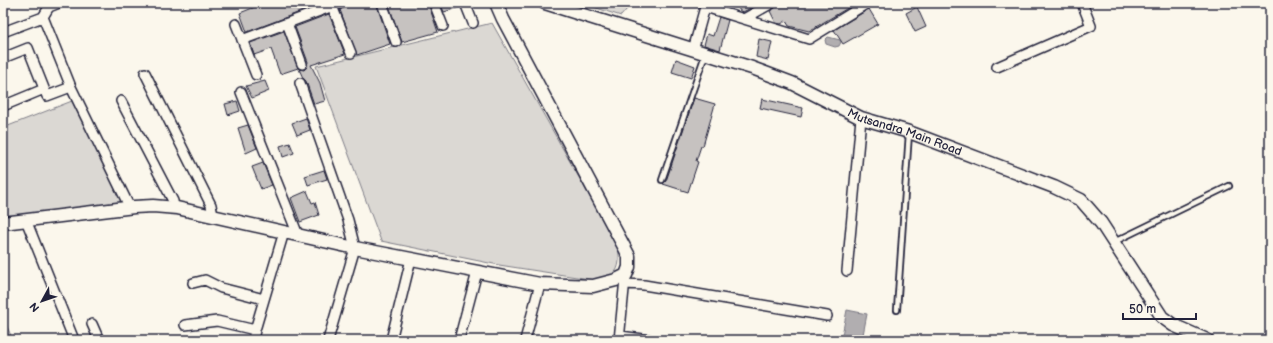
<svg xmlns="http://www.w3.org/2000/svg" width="1273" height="343" font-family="'Balsamiq Sans',sans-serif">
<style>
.green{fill:#dbd8d3;stroke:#7e7d87}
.water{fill:#b1aeb0;stroke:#787681}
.building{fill:#c6c2c0;stroke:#22223b}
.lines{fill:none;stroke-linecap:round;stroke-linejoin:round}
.service-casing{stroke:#22223b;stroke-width:8}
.minor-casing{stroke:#22223b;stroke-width:12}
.tertiary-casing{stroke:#22223b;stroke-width:15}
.service{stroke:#fbf7ec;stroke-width:4.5}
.minor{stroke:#fbf7ec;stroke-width:9}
.tertiary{stroke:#fbf7ec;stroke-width:12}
.labels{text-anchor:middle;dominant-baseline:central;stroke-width:3.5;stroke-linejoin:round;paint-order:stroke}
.street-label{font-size:12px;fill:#22223b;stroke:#fbf7ec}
</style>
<rect width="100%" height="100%" fill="#fbf7ec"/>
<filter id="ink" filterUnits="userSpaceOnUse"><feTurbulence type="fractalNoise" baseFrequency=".025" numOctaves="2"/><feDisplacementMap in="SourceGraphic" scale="8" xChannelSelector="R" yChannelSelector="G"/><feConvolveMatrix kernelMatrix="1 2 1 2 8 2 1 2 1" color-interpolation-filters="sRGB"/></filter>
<g filter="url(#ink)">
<path class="green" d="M581,3h51l-11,13z
M492,23l125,222c3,9 4,24 -5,30 -4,3 -11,4 -16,5l-97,-15 -118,-24 -65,-175z
M72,101l50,101 -119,16v-90z
M3,318l10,22h-10z"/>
<path class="water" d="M828,37l12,3 1,2 -2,4 -4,1 -9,-3 -1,-4z
M847,310l20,4 -5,26h-21z"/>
<path class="building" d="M265,3h59l-77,29 -7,-19z
M347,3h29l14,41 -33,11 -17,-45 5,-3z
M388,3h40l10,29 -36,10z
M440,3h19l1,4 -16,5z
M735,3h25l-17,9 -3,-1z
M778,3h78l-47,28 -20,-5 -3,-5 -5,3 -5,-1 -6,-12 5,-3z
M917,7l9,20 -11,5 -9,-19z
M869,9l9,15 -35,20 -9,-14z
M329,14l16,40 -34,11 9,18 5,18 -11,3 -8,-23 -3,-3 -4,-9 5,1 2,-2 2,-6 -13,-35z
M719,17l9,3 -8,30 -16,-5 3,-11 6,2z
M284,31l14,37 -18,6 -9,-25 -17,6 -4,-12z
M759,39l13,3 -4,18 -12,-3z
M676,59l19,7 -4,12 -19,-6z
M265,81l4,10 -17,7 -6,-12z
M694,98l21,6 -12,42h-2l-5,15 2,1 -10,30 -25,-8 3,-3z
M762,99l41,9 -2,9 -41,-9z
M237,101l3,10 -12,4 -3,-11z
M306,118l4,12 -13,5 -5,-12z
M248,125l9,23 -11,5 -8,-25z
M290,143l4,10 -11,4 -3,-11z
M263,163l9,22 -11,4 -9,-22z
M324,170l3,9 -19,6 -3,-9z
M307,191l5,12 3,-1 4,13 -19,7 -9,-24z"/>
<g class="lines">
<defs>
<path id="service" d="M662,180l43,-125
M1114,242l115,-56
M897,310l12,-177"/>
<path id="minor" d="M382,3l14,39
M434,3l9,23
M465,3l8,20
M332,6l19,47
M705,7l104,32 57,-35
M43,17l28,70 59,121
M744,19l28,-16
M287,23l15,41
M236,24l20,51
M3,32l40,-15 6,-10 10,-4
M242,40l99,-37
M693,50l12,-43 -2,-4
M3,58l25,-10 19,48 24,-9
M997,67l94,-41 -9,-23
M145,73l66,132 2,11
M300,83l48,137 7,28 -27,92
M241,92l57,143
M121,101l52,100 1,7
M3,106l41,-17
M26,220l48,120
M847,271l14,-153
M193,283l12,-3 16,8 43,11
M625,284l19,1 183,31
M92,324l7,16
M185,325l32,-4 38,9
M620,336l31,4
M253,340l2,-10 29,-98
M391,340l20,-81
M459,340l18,-68
M525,340l15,-56
M619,340l6,-61"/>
<g id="tertiary">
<path id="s1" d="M545,3l207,65 40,15 69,35 48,14 145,55 27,13 20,23 61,94 11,8 34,15"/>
<path d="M3,223l131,-16 19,-1 24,2 178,40 185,36 53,2 23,-6 10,-5 3,-8v-11l-126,-237 -7,-16"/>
</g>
</defs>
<use href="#service" class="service-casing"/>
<use href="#minor" class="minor-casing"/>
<use href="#tertiary" class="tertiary-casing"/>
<use href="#service" class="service"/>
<use href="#minor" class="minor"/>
<use href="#tertiary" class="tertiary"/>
</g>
</g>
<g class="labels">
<g class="street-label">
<text stroke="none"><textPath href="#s1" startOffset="383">Mutsandra Main Road</textPath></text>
</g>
</g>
<rect width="1273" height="343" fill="none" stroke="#fbf7ec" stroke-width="16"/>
<rect x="8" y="8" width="1257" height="327" fill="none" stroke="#22223b" stroke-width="1.5" filter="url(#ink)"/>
<g transform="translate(42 301) rotate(230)" stroke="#fbf7ec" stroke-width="3" paint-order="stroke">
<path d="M0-3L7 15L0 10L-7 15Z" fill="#22223b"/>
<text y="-6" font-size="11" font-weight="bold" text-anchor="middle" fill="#22223b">N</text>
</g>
<path d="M1123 313v6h73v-6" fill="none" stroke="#22223b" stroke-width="2"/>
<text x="1129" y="313" font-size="12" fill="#22223b" stroke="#fbf7ec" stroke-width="3" paint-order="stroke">50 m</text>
</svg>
